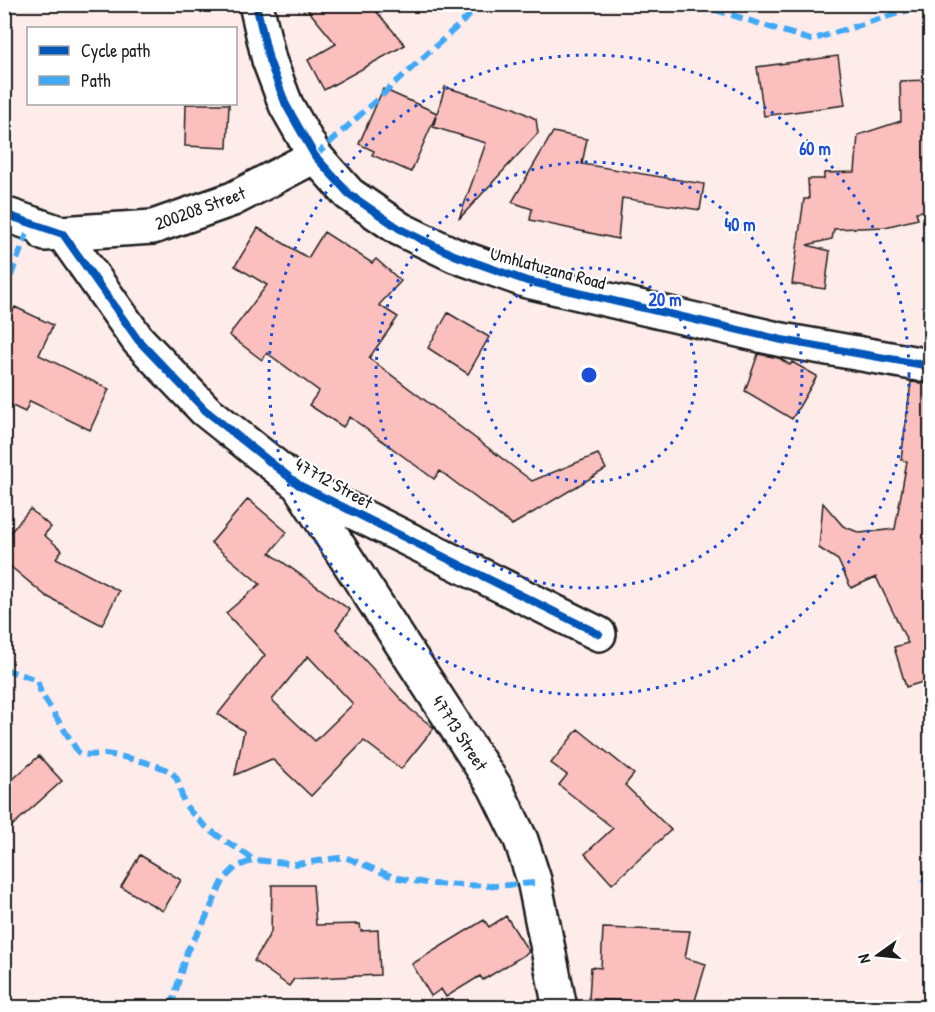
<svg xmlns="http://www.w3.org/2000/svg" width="935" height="1012" font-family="'Patrick Hand',sans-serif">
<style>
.building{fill:#fbbfbd;stroke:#1c1c1c;stroke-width:1.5;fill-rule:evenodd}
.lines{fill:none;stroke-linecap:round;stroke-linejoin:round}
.street-casing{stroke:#1c1c1c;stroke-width:38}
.secondary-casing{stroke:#1c1c1c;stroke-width:38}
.street{stroke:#fff;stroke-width:33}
.secondary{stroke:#fff;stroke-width:33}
.quiet{stroke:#3fa9f5;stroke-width:6;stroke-dasharray:12 6;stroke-linecap:butt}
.cycleway-casing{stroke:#fff;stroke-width:11}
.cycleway{stroke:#0057b8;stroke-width:8}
.ring{fill:none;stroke:#1d4ed8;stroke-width:3;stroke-dasharray:3 6}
.labels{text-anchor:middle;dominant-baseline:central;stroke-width:4.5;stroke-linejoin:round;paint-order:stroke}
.street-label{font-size:18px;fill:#1c1c1c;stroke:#fff}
.centre{fill:#1d4ed8;stroke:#fff;stroke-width:3}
.ring-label{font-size:18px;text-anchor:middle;font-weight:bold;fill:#1d4ed8;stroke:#fff;stroke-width:4.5;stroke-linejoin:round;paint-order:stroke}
</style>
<rect width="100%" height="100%" fill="#feeceb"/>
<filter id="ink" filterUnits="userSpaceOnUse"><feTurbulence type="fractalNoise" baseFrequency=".0167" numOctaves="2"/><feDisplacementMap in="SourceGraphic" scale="12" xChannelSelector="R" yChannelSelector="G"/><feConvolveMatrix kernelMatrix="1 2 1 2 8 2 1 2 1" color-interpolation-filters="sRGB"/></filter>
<g filter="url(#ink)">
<path class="building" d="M303,4h67l35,41 -81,45 -16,-30 28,-16z
M838,56l7,49 -81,11 -7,-49z
M930,80v130l-14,2 2,7 -33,8 -51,2 -2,10 -25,6 23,6 -5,38 -33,-5 12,-85h5l-1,-20h16v-6l31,-1 3,-37 43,-14 -1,-40z
M445,87l69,21 22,11 2,14 -79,86 27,-76 -53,-16z
M383,89l54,24 -26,59 -39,-17 2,-4 -15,-7z
M186,104h43l-2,44 -42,-2z
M553,132l34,7 -5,25 122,20 -4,26 -78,-12 -4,41 -88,-19 2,-11 -20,-7z
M258,228l50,30 16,-26 48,31 4,-4 25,22 -22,24 19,12 -29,41 163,123 66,-27 8,15 -94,56 -72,-54 -6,8 -84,-62 -7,10 -34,-22 10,-14 -52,-38 -5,7 -33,-25 38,-50 -32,-19z
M15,307l38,18 -14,30 70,34 -19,41 -60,-29 -5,11 -21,-10v-71z
M448,313l41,24 -21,37 -40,-26z
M758,354l21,4 11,7 2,-3 25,14 -25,43 -47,-28z
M911,382l19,2v307l-4,-10 -20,6 -12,-40 14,-4 -32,-66 -25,11 -13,-28 -19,-12 4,-45 20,23 17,7 35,-4 12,-68 -6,-1z
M248,499l39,33 -17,21 80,57 -14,19 74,80 24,19 -33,41 -37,-28 -53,55 -39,-37 -37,16 9,-44 -26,-17 47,-59 -39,-42 34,-29 -49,-41zM308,656l45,48 -38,37 -43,-41z
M30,509l21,18 -7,8 18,15 -6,8 63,33 -17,34 -56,-29 -42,-35v-21z
M578,729l56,45 -9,11 46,45 -59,54 -27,-30 28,-26 -54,-43 8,-10 -16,-12z
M39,756l23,25 -58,52v-46z
M140,855l41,25 -18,31 -42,-24z
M272,885h41l3,40 44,-1 1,7 17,-1 2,45 -86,4 -5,7 -35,-25 17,-29z
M506,916l23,36 -46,28 -3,-4 -34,21 -5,-8 -10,7 -19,-32 72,-44 5,7z
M603,928l87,3 -5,27 21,6 -12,40 -105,-5 2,-32 10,1z"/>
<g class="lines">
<defs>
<path id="street" d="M4,214l59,20 75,106 67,70 94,75 300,149
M45,234l108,-7 80,-28 82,-43
M300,487l195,300 26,53 13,40 26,128"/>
<path id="secondary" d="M256,4l13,56 17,45 29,51 34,38 51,35 54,26 73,26 255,59 148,26"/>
</defs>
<use href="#street" class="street-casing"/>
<use href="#secondary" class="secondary-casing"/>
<use href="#street" class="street"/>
<use href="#secondary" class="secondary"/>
<path class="quiet" d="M697,4l114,36 117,-36
M315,156l167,-152
M4,293l23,-59
M4,669l33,11 4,13 37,59c10,5 17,2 27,2 12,1 58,11 67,19 10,8 7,23 14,33 19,25 43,36 68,54
M922,879l8,5
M171,1008l16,-57 15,-25 22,-47 12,-12 18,-7 43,4 48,-7 48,20 38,7 63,2 41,-3"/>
<defs>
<path id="cycleway" d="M256,4l13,56 17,45 29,51 34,38 51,35 54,26 73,26 255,59 148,26
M4,214l59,20 75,106 67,70 94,75 300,149"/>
</defs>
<use href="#cycleway" class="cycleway-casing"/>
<use href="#cycleway" class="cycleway"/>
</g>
</g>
<g class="ring">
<circle cx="589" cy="375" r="107"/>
<circle cx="589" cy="375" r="213"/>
<circle cx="589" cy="375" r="320"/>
</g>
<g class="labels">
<g class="street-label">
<text transform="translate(200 208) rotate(-20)">200208 Street</text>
<text transform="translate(548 268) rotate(15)">Umhlatuzana Road</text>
<text transform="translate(334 483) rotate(29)">47712 Street</text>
<text transform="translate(460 733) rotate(57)">47713 Street</text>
</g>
</g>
<circle cx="589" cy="375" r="9" class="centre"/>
<g class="ring-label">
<text x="815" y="155">60 m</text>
<text x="740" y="231">40 m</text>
<text x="665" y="306">20 m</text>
</g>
<rect width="935" height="1012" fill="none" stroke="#fff" stroke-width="24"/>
<rect x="12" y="12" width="911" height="988" fill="none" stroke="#1c1c1c" stroke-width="2" filter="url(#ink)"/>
<rect x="27" y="27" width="210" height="78" fill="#ffffff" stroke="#a4a4a4" stroke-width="1.5"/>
<rect x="39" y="46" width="30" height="9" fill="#0057b8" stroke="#a4a4a4" stroke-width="1.5"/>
<text x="81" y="57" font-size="18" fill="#1c1c1c">Cycle path</text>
<rect x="39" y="76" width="30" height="9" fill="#3fa9f5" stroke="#a4a4a4" stroke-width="1.5"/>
<text x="81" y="87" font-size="18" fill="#1c1c1c">Path</text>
<g transform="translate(878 955) rotate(255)" stroke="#ffffff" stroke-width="4.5" paint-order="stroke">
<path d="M0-4.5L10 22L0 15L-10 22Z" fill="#1c1c1c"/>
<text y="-9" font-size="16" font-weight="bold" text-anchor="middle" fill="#1c1c1c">N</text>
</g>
</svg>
